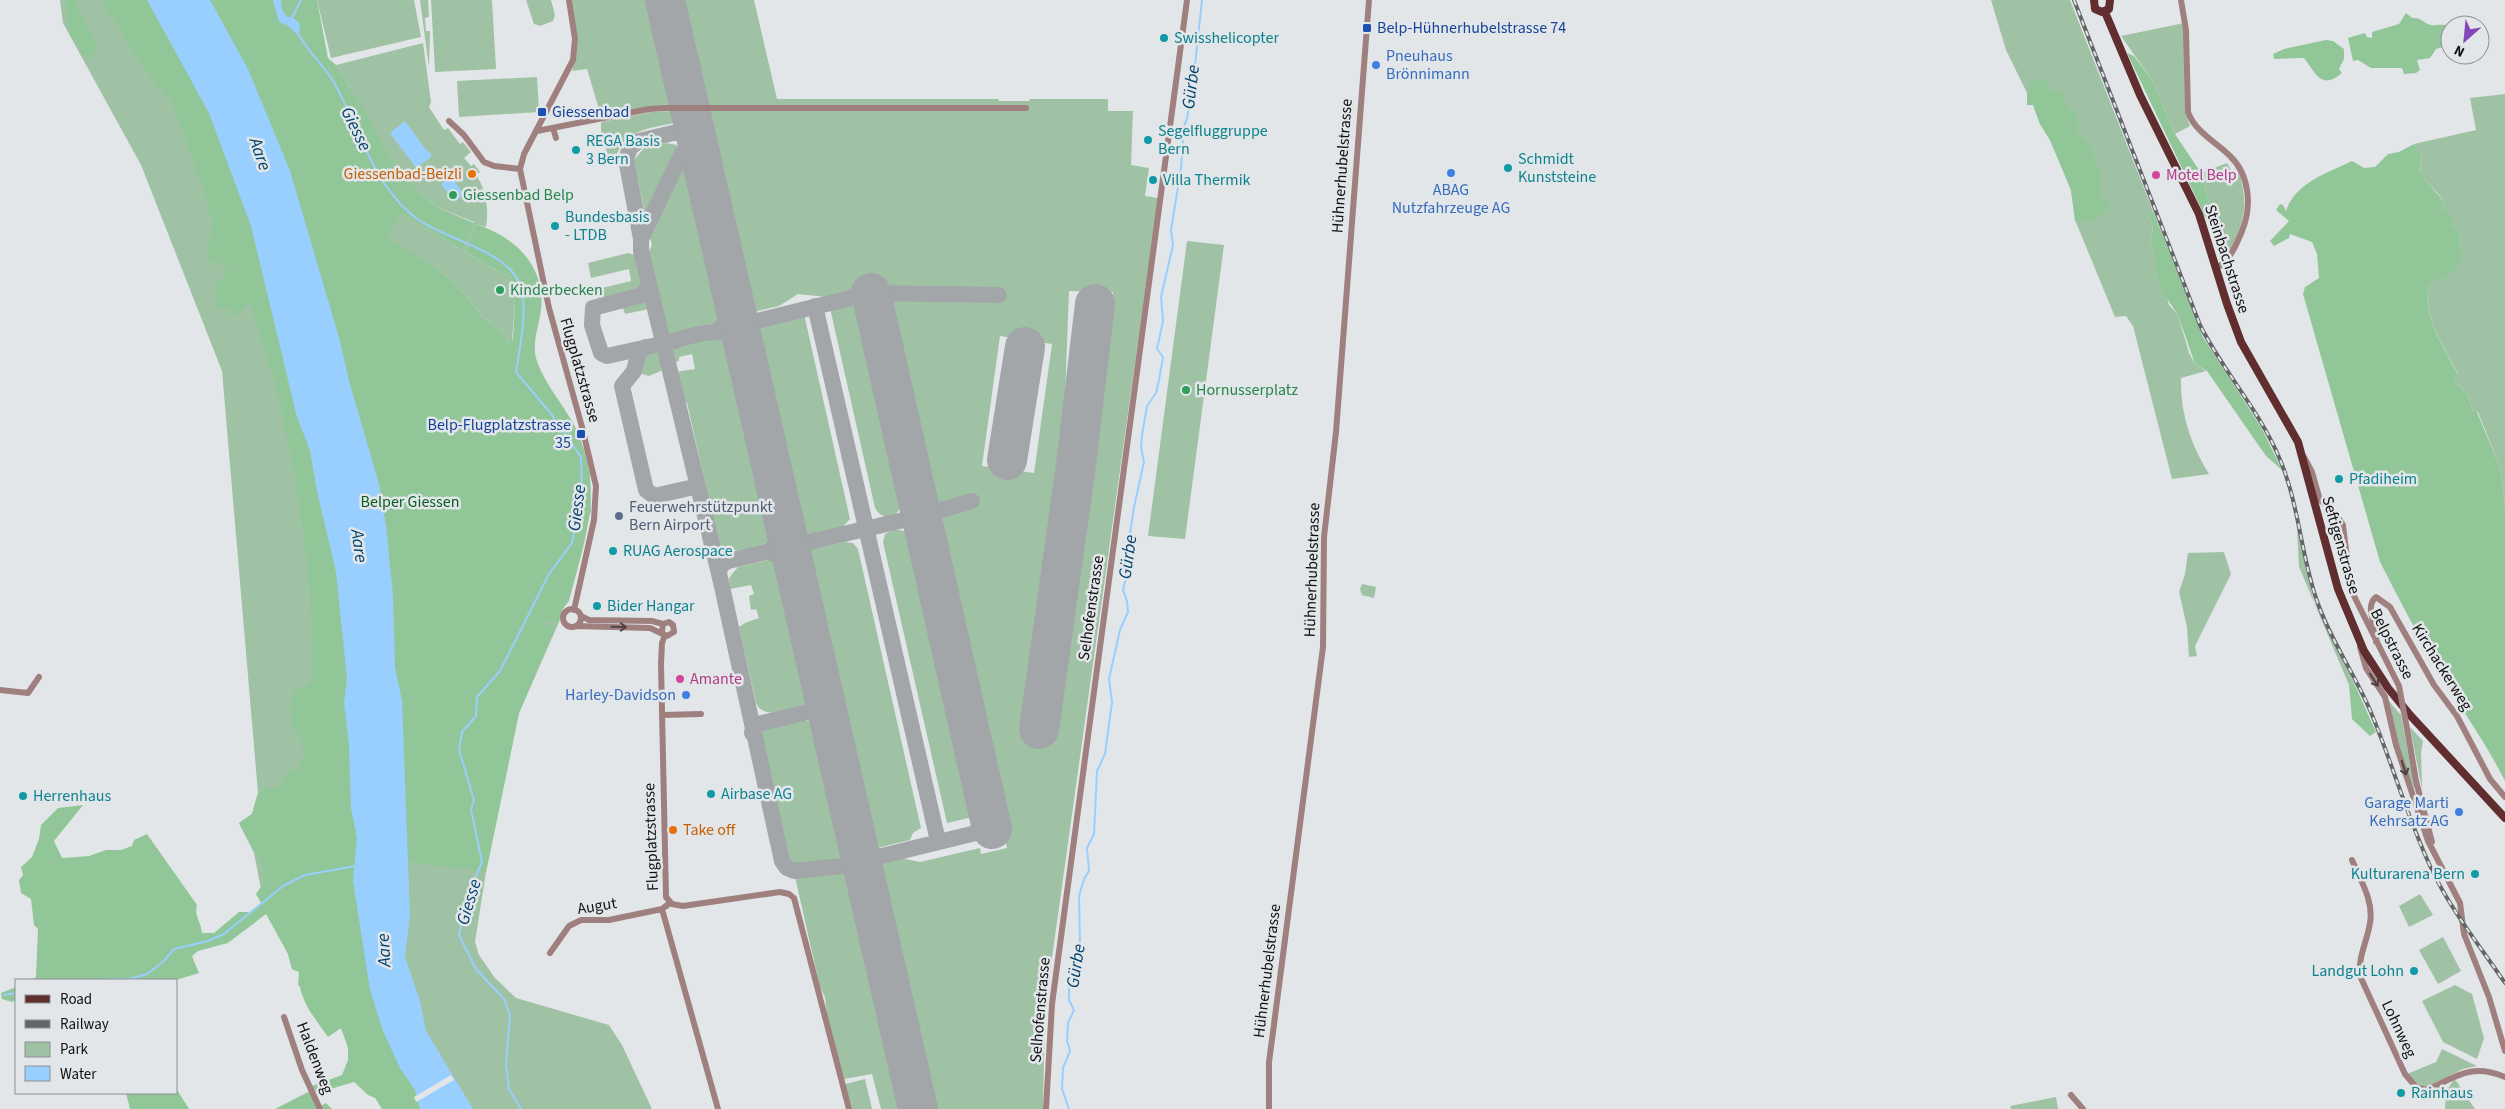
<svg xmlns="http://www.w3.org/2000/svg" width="2505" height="1109" font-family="'Source Sans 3',sans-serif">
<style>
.green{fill:#a0c2a4;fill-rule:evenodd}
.forest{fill:#91c798}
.water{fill:#98cffe}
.pier{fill:#e3e6e9}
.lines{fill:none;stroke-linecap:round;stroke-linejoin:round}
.stream{stroke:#98cffe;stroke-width:2}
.taxiway{stroke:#a3a6a8;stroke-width:16}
.runway{stroke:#a3a6a8;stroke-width:40}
.minor{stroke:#a0807f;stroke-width:6}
.major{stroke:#612e2f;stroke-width:8}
.rail-casing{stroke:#636566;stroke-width:4}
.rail{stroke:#e3e6e9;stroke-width:2;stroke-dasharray:5.5;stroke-linecap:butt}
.minor-bridge{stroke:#a0807f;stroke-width:6}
.oneway{stroke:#504242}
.transit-dot{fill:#1a4fb4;stroke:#e3e6e9;stroke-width:2}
.culture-dot{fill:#0f9aa8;stroke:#e3e6e9;stroke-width:2}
.shop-dot{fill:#3f7fe0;stroke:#e3e6e9;stroke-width:2}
.food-dot{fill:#e8710a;stroke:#e3e6e9;stroke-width:2}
.hotel-dot{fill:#d1479c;stroke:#e3e6e9;stroke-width:2}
.leisure-dot{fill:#2e9e5b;stroke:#e3e6e9;stroke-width:2}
.service-dot{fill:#5c6f8a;stroke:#e3e6e9;stroke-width:2}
.labels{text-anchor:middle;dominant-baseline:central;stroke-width:5;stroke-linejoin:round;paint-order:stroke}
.transit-label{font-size:16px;fill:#164399;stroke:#e3e6e9;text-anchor:start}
.culture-label{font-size:16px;fill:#0d838f;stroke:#e3e6e9;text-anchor:start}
.shop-label{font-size:16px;fill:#366cbe;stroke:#e3e6e9;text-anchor:end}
.street-label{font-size:16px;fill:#0f1011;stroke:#e3e6e9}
.food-label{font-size:16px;fill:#c56008;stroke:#e3e6e9;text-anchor:end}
.hotel-label{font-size:16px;fill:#b23c85;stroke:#e3e6e9;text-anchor:start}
.leisure-label{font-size:16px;fill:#27864d;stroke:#e3e6e9;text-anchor:start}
.park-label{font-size:16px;fill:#085d24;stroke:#e3e6e9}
.service-label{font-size:16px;fill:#4e5e75;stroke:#e3e6e9;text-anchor:start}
.water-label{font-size:18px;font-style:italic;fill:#01446e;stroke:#e3e6e9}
</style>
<rect width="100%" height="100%" fill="#e3e6e9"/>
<path class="green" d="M60,0h237l31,58 28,38 -20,-31 87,-22 8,59 -2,5 15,23 4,-2 12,16 3,-2 8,10 -7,6 7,8 3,-2 6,8 -4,3c10,14 13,35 10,52l-10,-3 -11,28 38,22 7,1 5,28 -3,39 -6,-1 -18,-21 -9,-4v-4l-12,-15 -19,-20 -56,-35 198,230 1,39 -32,111 -40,91 -33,159 -11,70 4,13 16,23 21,20 93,27 13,20 30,64h-268l-7,-18 -44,-76 -35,-30 1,-13 -7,-3 -4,-15 -24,-49 -10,-52 -15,-30 13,-9 6,-21 -36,-422 -81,-206 -78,-142zM419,193l20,15 35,14 -12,28 -58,-35z
M317,0h97l7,37 -90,21z
M420,0h8l1,17 -4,1 1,13h4l-1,37z
M431,0h61l4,69 -61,3z
M526,0h25l4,15 -2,6 -13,5 -6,-2z
M572,0h79l24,105 -55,9 -3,-7 -6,2 1,5 -11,2 -14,-47 -15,2 6,-29z
M678,0h76l23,99h221l1,2h30l1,-2h78v12h25l-2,54 18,3 -4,28 13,2 -113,810 -2,101h-111l-57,-249 26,-2 19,4 60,-14 1,6 26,-6 -125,-550 117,1 1,-9 -133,-3 -41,10 -28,-3 -19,12 -29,7zM1069,291l44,1 -60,450 -27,-5 36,-261zM1000,336l52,8 -18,129 -52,-7z
M1991,0h79l83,211 -4,4 4,13 -3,16 4,7 15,54 9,10 11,38 6,11 11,7 -25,7c-1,35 10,67 28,96l-37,5 -39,-153 -7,-10 -11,1 -40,-97 -4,-30 -21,-50 -10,-16 -7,-19h-6v-12l-21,-43z
M2184,23l1,89 5,14 -15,8 -23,-54 -31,-44z
M537,77l2,35 -80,5 -2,-36z
M2505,94v413l-4,-37 -23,-58h-5l-6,-18 -12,-12 3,-9c-14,-24 -37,-60 -29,-90 25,-9 21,-9 33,-32l-3,-7 3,-8 -10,-11v-8l-7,-6 -4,-14 -18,-19v-4h-4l3,-18 -8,-12 62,-14 -6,-32z
M673,111l4,6 -3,6c-24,5 -50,7 -58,34l-7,2 -8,-28v-9l50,-10z
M667,143l10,2v9l-31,65 -12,-59 10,-12z
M686,155l36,163 -8,9 -38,9 -6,-1 -7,-7 -16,-73 5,-10 -4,-14z
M2227,163l7,12 5,-2c8,25 7,43 -4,67 -3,7 -5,13 -11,15h-6l-8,-28 5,-2 -14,-52z
M1187,241l37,4 -39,294 -37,-3z
M628,253l10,3 6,32c-7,7 -36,13 -45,10l-5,-8 37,-9 -2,-12 -38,9 -3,-15z
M641,300l7,3 1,6 -24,5 -3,-9z
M855,300l46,199c2,17 -17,25 -26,9l-45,-200z
M804,314l46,205 -8,9 -41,8 -49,-211z
M717,335l8,3 4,7 43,188c-2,16 -35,19 -49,17l-4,-6 -32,-141 -5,-4 -7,-27 20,-3 -3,-15 -13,3v4l-6,2 -2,-11 6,-7z
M653,351l9,6 1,13 -14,6 -7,-2 -2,-10 7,-11z
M2297,527l17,75 40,81 -5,2 -50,-118z
M894,529l10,2 6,7 63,279 -26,6 -64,-281 2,-8z
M845,542l8,1 5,6 63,279 -8,5 -3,7 -37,9 -69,-298z
M2224,552l7,22 -36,72 2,10 -8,1 -2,-30 -8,-35 6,-18 3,-21z
M768,560l9,3 4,8 28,125 -5,9c-13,5 -41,15 -48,-2l-17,-76 6,-4 14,-5 -3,-9 -5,1 -2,-14 5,-2 -3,-9 -21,4 -1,-11 9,-11z
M1362,584l14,3 -2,11 -12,-3 -2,-6z
M2388,700l13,15 14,73 -1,1 -16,-45z
M804,720l8,2 6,10 26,116c0,4 -1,8 -5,11 -9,7 -46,10 -54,1l-28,-121 7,-10z
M2410,727l13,14 -2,12 1,36z
M844,871l4,1 4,7 52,230h-23l-9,-35 -28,5 -17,-64 -2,-18 -5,-10 -25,-110z
M2420,894l13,21 -24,12 -10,-21z
M2443,937l18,34 -23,13 -19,-34z
M2455,985l17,9 12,44 -7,21 -34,-17 -21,-41z
M2442,1049l35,17 -14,3 -36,18 -9,-3 -11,-10 29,-12z
M865,1079l7,30h-20l-7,-25z
M2454,1079l3,3 18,27h-30l1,-17z
M2056,1097l2,12h-47l-1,-3z"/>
<path class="forest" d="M65,0h9l24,48 -8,11 -10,-8 -3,-10 -7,-5z
M102,0h45l62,113 42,113 46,191 13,33 7,41 19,81 11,106 -2,25 4,41 2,64 6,30 -4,43 17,109 13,41 17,37 15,22 5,19h-38l-7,-11 -7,-3 -14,-13 -37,11 -5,-7 30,-11 6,-15v-12l-7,-20 -13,9c-14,-20 -31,-39 -29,-65l-7,-3 -4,-15 -22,-40 -38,29 -30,8 -6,5 7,17 -23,7h-144l4,-3 2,-48 -4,-4 -3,-26 -10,-6 -2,-13 4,-5 -2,-8 11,-10 7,-18 2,-14 17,-17 25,-3 -29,36 8,17 27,-2 17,-6h15l11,-4 2,-6 13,-6 50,71c-3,11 4,17 5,28h12l25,-21h11l11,-9 -5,-9 9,-14 -2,-13 -24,-44 13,-9 6,-21 7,-5h12l12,-18 11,-2 3,-13 -1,-16 -9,-12 -3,-17 5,-23 11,-1 7,-8 -4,-105 -15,-102 -18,-84 -26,-85 -15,14 -10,-9 -7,1 -4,-21 14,-18 -22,-9 8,-44 -10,-6 4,-8 -36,-100 -29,-34z
M210,0h26l2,2 2,-2h33l4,16 22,20 -2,-16c-10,-4 -16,-8 -16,-20h36l11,58 8,7 20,31 35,62 28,35 20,15 35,15 -12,27 -60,-36 -16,22 62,41 19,20 12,15v4l9,4 20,22 5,-3 2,-36 -5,-28 -7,-1 -38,-22 11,-28c39,13 70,42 65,86 -2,15 -9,33 -5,48 7,24 28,47 39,69 30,61 10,112 -6,174l-8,10 -2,11h-10l-3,-2 -3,2 2,4 12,-2 -38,89 -33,159 -78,-10 -6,-161 -7,-34 -2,-71 -7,-70 -7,-42 -30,-103 -9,-40 -50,-170 -69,-152z
M2406,13l6,5c9,-1 11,5 19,7 6,1 10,-2 17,1l-2,20 -10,3 -6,9 -13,2 3,10 -4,3 -12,1 -2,-6h-31l-13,-8 -5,1 -5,-23 17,-5 2,4 5,1v-6l27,-8z
M2326,40l7,1 11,8v10l-5,10 3,4c-21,17 -25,2 -38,-15l-30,1 -1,-5 11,-5z
M2127,53l7,3 18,24 23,54 26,39 14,52 -5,2z
M2041,79l9,4v5l4,4 8,-1 7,19 6,1 4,10 -2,12c21,15 24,43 25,68l7,3 -2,7c-10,7 -19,14 -32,9l-4,-30 -21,-50 -10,-16 -7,-19h-6l3,-24z
M2414,144l8,12 -3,17 4,1v4l18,20 4,12 7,7v8l10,11 -3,8 3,7 -1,8c-5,4 -5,9 -9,14 -5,6 -17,8 -23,11 -8,29 15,65 29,90l-3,8 12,12 6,18h4l24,58 4,37v274c-19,-38 -44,-72 -65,-108 -22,-37 -41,-74 -60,-111l-77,-268 2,-7 14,-9 -2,-24 -5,-12 -22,-8 -1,4 -15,8 -4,-5 19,-20 -13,-11 4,-6 3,1 3,6c9,-28 41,-38 66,-50l12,7 11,-1 13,-13 11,-2z
M2153,211l51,128 57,88 21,43 -16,-14 -59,-85 -12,-7 -17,-49 -18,-27 -6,-37 -4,-7 3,-16 -4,-13z
M2354,683l22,49 -6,4 -18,-17 -3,-34z
M16,987v13l-4,2 -10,-3 -1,-6z
M176,1088l13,21h-59l-4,-16h50z
M310,1091l9,16 7,-4 6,6h-57z"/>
<path class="water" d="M147,0h63l38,69 42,102 50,170 9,40 30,103 7,42 7,70 2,71 7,34 8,215 -5,41 15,44 6,30 47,78h-53l-5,-19 -15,-22 -17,-37 -13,-41 -17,-109 4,-43 -6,-30 -2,-64 -5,-41 3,-25 -11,-106 -19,-81 -7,-41 -13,-33 -46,-191 -42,-113z
M273,0h8l1,10 5,7h5l8,7 -1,12 -12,-11 -8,-3z
M405,121l21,29 5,3v4l-15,11 -26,-35z
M451,177l13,17 -9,8 -14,-18z"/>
<path class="pier" d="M451,1075l3,5 -38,22 -2,-5z"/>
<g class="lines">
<path class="stream" d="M292,18l9,-18
M299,35c10,18 26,32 36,49 24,44 37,97 76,130 29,25 92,34 108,68 10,22 1,66 -3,90l36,43 29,42 1,35 -10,51 -23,31 -49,97 -23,26 -1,19 -14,16 -3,18 15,50 -3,10 11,52 -17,40 -6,33 17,34 28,30 6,17 -4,48 3,25 12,20
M95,980l34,-1 18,-5 16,-12 11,-13 34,-8 16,-7 59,-48 22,-11 51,-9
M4,995l12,-2
M1069,1109l-7,-20 1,-21 7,-17 -3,-10 1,-18 6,-13 -5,-10v-14l11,-40 -1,-50 5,-17 5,-8 -2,-23 7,-14 3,-63 8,-17 7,-52 -3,-23 11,-49 8,-18 -1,-11 -4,-11 7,-29 -2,-14 6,-40 10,-45 -3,-15 1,-12 5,-29 9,-13 3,-13 4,-23 -6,-8 6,-28 -2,-24 12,-52 -2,-15 10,-62 3,-42 3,-7 7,-44 8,-75"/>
<path class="taxiway" d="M677,132l10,-9 2,-13
M697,144l-7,-9 -13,-3 -38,9 -9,7 -4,11 15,80v12l80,331 61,279 5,7 7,3 58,-6 10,7 5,16
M641,239l41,-86
M649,286l-7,9 -49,13 -1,17 9,28 6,3 68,-15
M815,306l123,535
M718,330l13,-12 2,-17
M716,331l155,-38 128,2
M665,345l3,-3c26,-6 62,-23 76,8
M646,347l-7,4 -5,20 -12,15 24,104 8,6 40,-9 3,-5
M768,551l13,-11 2,-19
M768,552l16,5 11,14
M719,573l2,-8 7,-4 193,-45 51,-15
M808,712l11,-8 2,-16
M752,733l1,-6 5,-3 50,-12 13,1 9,12
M845,865l147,-36
M845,865l11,-10v-15"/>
<path class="runway" d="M665,0l253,1109
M871,293l121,536
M1007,460l18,-113
M1039,729l36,-256 20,-169"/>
<path class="minor" d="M569,0l6,39 -2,21 -49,94 -4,15 29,139 33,119 14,59 -2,34 -20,90
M2181,0l5,30 2,82c7,20 28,30 42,44 20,19 22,51 12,75 -6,14 -11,28 -25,37
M449,121l15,14 20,27 10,4 26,3
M553,128l3,10
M537,131l112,-22 17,-1h360
M2304,457l8,15 8,28 14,12 9,13 8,65 48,96
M563 618a9 9 0 1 1 18 0a9 9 0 1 1-18 0Z
M581,616l8,4 63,1 11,3
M576,626l74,2 17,8 7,-4 -1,-7 -4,-3 -6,2 -1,8
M665,635l-3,8 -1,21 5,233 6,7 11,2 97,-14 9,2 5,4 55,211
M2376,642c3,-15 -13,-34 0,-45l14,10 44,78 23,31 33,63 15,18
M2360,647l6,21 19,29 11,48 32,96 32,62 4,31 25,63 16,54
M0,690l28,3 11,-16
M663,715l38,-1
M2408,734l8,47 16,61
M2352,860c8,19 22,41 18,63 -3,19 -12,33 -10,53l45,98 11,13 11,3c30,-14 45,-27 78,-13
M670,903l-8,6 56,200
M550,953l19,-27 12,-6h28l53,-11
M284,1017l18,53 18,39
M2071,1095l12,14
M1046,1109l6,-105 135,-1004
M1269,1109v-47l4,-30 50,-385 1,-110 12,-105 33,-432"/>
<path class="major" d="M2094,0l1,9 7,3 7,-3 1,-9
M2105,12l35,83 59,119 28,90 14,38 57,100 40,147 26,62 24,37 22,27 95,103"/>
<defs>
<path id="rail" d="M2074,0l126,325c24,48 61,87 81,137 18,44 20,93 36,139 13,38 37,72 53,109 22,52 37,107 61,158 19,41 49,78 74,115"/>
</defs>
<use href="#rail" class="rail-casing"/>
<use href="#rail" class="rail"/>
<path class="minor-bridge" d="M2399,686l9,48"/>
</g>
<defs><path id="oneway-shaft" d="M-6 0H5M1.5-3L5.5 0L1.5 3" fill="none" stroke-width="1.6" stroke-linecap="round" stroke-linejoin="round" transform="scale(1.25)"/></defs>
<g class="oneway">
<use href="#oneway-shaft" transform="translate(619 627) rotate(1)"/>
<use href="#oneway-shaft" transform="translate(2374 680) rotate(57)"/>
<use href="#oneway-shaft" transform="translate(2404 768) rotate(72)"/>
</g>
<g class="transit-dot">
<rect x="1362" y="23" width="10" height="10" rx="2.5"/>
<rect x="537" y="107" width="10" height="10" rx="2.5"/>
<rect x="576" y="429" width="10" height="10" rx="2.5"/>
</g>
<g class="culture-dot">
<circle cx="1164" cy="38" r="5"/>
<circle cx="1148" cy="140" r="5"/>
<circle cx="576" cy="150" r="5"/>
<circle cx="1508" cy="168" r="5"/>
<circle cx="1153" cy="180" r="5"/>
<circle cx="555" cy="226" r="5"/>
<circle cx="2339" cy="479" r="5"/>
<circle cx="613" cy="551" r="5"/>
<circle cx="597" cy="606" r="5"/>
<circle cx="711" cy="794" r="5"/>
<circle cx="23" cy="796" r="5"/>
<circle cx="2475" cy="874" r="5"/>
<circle cx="2414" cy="971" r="5"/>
<circle cx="2401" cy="1093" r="5"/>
</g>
<g class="shop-dot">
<circle cx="1376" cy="65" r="5"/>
<circle cx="1451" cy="173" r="5"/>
<circle cx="686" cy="695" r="5"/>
<circle cx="2459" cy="812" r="5"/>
</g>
<g class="food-dot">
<circle cx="472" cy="174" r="5"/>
<circle cx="673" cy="830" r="5"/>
</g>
<g class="hotel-dot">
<circle cx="2156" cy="175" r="5"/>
<circle cx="680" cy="679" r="5"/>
</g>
<g class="leisure-dot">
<circle cx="453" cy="195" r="5"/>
<circle cx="500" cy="290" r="5"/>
<circle cx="1186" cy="390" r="5"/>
</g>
<circle class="service-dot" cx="619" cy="516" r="5"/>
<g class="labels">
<g class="transit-label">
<text x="1377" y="28">Belp-Hühnerhubelstrasse 74</text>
<text x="552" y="112">Giessenbad</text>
<text x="571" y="425" text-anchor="end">Belp-Flugplatzstrasse<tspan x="571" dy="18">35</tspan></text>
</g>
<g class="culture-label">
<text x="1174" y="38">Swisshelicopter</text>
<text x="1158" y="131">Segelfluggruppe<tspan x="1158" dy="18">Bern</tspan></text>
<text x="586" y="141">REGA Basis<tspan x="586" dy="18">3 Bern</tspan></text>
<text x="1518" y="159">Schmidt<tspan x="1518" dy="18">Kunststeine</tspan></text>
<text x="1163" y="180">Villa Thermik</text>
<text x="565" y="217">Bundesbasis<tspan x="565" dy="18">- LTDB</tspan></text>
<text x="2349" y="479">Pfadiheim</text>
<text x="623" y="551">RUAG Aerospace</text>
<text x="607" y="606">Bider Hangar</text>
<text x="721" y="794">Airbase AG</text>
<text x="33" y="796">Herrenhaus</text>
<text x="2465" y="874" text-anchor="end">Kulturarena Bern</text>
<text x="2404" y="971" text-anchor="end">Landgut Lohn</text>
<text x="2411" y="1093">Rainhaus</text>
</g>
<g class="shop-label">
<text x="1386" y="56" text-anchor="start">Pneuhaus<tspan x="1386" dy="18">Brönnimann</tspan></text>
<text x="1451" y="190" text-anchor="middle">ABAG<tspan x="1451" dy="18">Nutzfahrzeuge AG</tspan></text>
<text x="676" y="695">Harley-Davidson</text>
<text x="2449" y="803">Garage Marti<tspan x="2449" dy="18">Kehrsatz AG</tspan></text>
</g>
<g class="street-label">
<text transform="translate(1342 166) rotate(-86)">Hühnerhubelstrasse</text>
<text transform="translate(2227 259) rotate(72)">Steinbachstrasse</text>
<text transform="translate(580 370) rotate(74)">Flugplatzstrasse</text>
<text transform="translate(2341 545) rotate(74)">Seftigenstrasse</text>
<text transform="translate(1312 570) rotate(-88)">Hühnerhubelstrasse</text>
<text transform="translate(1091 608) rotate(-82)">Selhofenstrasse</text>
<text transform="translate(2392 644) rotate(63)">Belpstrasse</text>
<text transform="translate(2442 667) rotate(58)">Kirchackerweg</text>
<text transform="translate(651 837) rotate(-92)">Flugplatzstrasse</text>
<text transform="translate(597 906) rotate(-9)">Augut</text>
<text transform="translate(1267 971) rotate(-83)">Hühnerhubelstrasse</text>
<text transform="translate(1040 1010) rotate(-85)">Selhofenstrasse</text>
<text transform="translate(2399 1029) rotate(65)">Lohnweg</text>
<text transform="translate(315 1058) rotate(69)">Haldenweg</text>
</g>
<g class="food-label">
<text x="462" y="174">Giessenbad-Beizli</text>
<text x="683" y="830" text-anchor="start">Take off</text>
</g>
<g class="hotel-label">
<text x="2166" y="175">Motel Belp</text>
<text x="690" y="679">Amante</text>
</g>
<g class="leisure-label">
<text x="463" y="195">Giessenbad Belp</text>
<text x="510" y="290">Kinderbecken</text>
<text x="1196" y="390">Hornusserplatz</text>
</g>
<g class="park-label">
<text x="410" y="502">Belper Giessen</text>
</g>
<g class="service-label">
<text x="629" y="507">Feuerwehrstützpunkt<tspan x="629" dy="18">Bern Airport</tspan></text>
</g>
<g class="water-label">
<text transform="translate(1191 87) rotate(-83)">Gürbe</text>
<text transform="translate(356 129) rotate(64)">Giesse</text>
<text transform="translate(260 154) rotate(71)">Aare</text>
<text transform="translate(577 508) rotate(-83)">Giesse</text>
<text transform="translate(359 546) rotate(82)">Aare</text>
<text transform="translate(1128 557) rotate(-82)">Gürbe</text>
<text transform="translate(469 902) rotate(-73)">Giesse</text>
<text transform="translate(384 950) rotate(-93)">Aare</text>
<text transform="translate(1076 966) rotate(-81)">Gürbe</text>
</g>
</g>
<rect x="15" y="979" width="162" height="115" fill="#e3e6e9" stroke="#8e9093"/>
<rect x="25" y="995" width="25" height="8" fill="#612e2f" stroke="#8e9093"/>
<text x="60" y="1004" font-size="15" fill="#0f1011">Road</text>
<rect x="25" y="1020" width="25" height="8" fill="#636566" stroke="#8e9093"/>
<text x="60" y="1029" font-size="15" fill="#0f1011">Railway</text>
<rect x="25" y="1042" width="25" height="15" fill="#a0c2a4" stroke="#8e9093"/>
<text x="60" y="1054" font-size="15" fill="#0f1011">Park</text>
<rect x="25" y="1066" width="25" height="15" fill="#98cffe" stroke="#8e9093"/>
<text x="60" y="1079" font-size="15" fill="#0f1011">Water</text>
<g transform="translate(2465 40) rotate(207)"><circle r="24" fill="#e3e6e9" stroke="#8e9093"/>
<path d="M0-4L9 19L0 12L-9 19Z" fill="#8646bb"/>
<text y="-8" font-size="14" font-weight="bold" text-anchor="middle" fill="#0f1011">N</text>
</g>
</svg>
